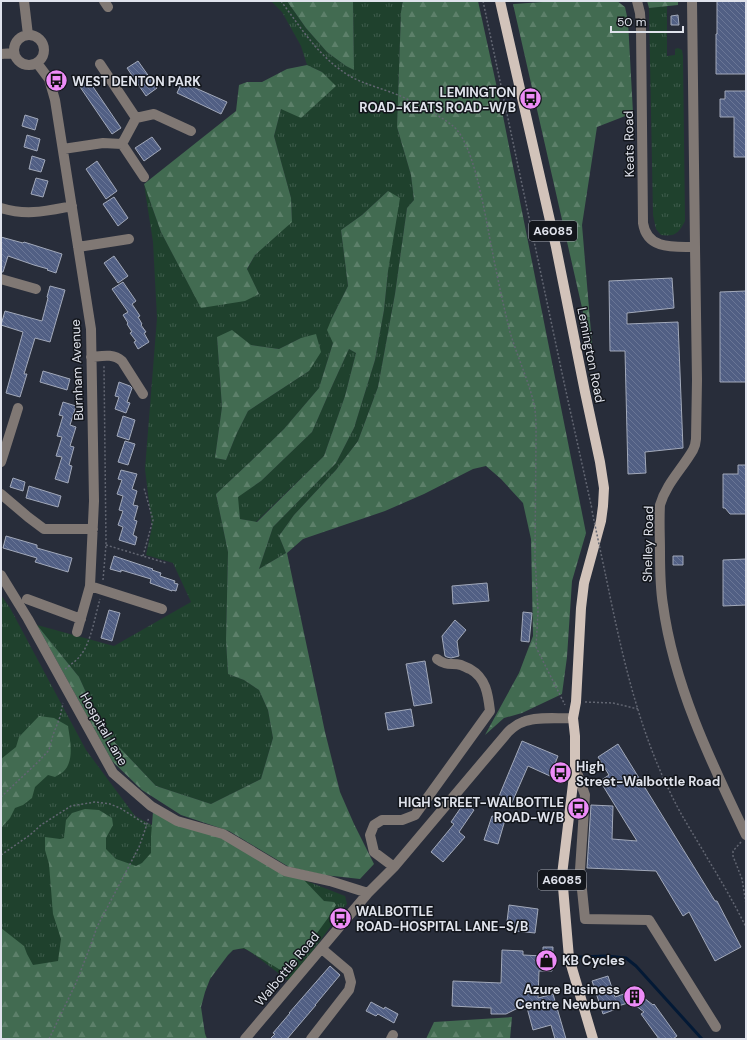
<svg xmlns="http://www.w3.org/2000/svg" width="747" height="1040" font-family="'DM Sans',sans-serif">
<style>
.grass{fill:url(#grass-tufts);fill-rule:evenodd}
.forest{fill:url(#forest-firs);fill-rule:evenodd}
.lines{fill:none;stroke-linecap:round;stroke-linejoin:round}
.stream{stroke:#031935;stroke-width:3}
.building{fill:url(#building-back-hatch);stroke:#a2a9ba}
.path{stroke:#626672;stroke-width:1.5;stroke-dasharray:2 2;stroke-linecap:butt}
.minor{stroke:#807874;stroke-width:10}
.major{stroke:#d2c3ba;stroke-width:10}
.path-bridge{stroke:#626672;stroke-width:1.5;stroke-dasharray:2 2;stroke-linecap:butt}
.labels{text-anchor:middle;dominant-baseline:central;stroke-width:3;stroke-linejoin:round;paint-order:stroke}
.shield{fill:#13161c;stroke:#a2a6ae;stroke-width:1}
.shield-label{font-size:12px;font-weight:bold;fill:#e0e3ec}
.poi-label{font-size:13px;font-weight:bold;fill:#e0e3ec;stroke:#13161c;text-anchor:start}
.street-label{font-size:13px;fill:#e0e3ec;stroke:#13161c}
</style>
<defs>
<pattern id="grass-tufts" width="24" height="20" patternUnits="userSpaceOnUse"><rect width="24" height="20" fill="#1f412d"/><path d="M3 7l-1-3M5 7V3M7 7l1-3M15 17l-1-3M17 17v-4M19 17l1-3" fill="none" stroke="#3f5c4c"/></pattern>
<pattern id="forest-firs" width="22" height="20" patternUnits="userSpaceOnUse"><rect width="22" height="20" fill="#426b51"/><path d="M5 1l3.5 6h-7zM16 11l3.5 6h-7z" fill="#5d806a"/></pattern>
<pattern id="building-back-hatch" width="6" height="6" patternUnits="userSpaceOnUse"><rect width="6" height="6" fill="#515f84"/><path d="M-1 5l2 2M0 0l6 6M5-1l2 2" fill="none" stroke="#6a7696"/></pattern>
</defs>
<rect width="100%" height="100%" fill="#282d3a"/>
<path class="grass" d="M271,1h16l19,27 21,24 19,14 8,4 -1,-69h50l-2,11 -4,115 14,48 3,25 -7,8 -12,86 -17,93 -20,54 -22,29 -42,45 -15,21 7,17 -27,16 14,-42 63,-64 18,-35 21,-68 9,-50 4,-39v-80l-26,24 -21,15 7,56 -16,32 1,25 -14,45 -35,41 -35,34 -33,31 12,58 -2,88 2,34 16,6 15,10 9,20 5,28 -12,41 -50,25 -55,-18 -53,-56 -24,-53 -42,-52 77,21 77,-44 -18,-39 -27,-8 6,-28 -7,-58 12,-151 -4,-76 -9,-58 17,48 40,75 58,-13 -12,-24 8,-15 37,-34 -1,-23 -17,-62 7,-27 41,-37 -15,-7 -6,-19 -19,-34zM217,337l34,8 28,4 22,-11 8,33 -61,40 -12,24 -10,25 -11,-2 7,-51z
M667,6v50l8,-1v-6l3,-1 4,2 1,6 2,165c-6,12 -10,16 -24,14l-5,-6 -3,-14 -4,-207z
M349,349l7,4 -11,43 -21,60 -68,66 -16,-3 -3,-22 24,-16 51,-49 20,-46z
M1,595l9,13 76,142 49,66 17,9 152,55 41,16 2,8 -57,78 -42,-32c-5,-2 -10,-2 -15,0 -5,3 -20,24 -23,29 -4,8 -7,18 -9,27 -1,6 3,26 6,33h-206z"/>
<path class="forest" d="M287,1h66l1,69 -8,-4 -19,-14 -21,-24z
M403,1h75l24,110 84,422 -14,48 -5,76 -5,37 -40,19 -18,5 -19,17 34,-62 14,-37 -2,-97 -8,-36 -22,-24 -15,-13 -13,3 -49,25 -39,17 -82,28 -16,14 38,179 15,60 14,32 20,40 -14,15 -36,-4 -35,-8 -60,-36 -48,-16 -39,-25 -30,-29 -75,-136 42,52 24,53 53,56 55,18 50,-25 12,-41 -5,-28 -9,-20 -15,-10 -16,-6 -2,-34 2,-88 -12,-58 33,-31 35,-34 35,-41 14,-45 -6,-13 5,-12 16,-32 -7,-56 21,-15 26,-24 12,7 -12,73 -4,39 -9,50 -21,68 -18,35 -63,64 -14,42 27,-16 -7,-17 15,-21 42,-45 22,-29 20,-54 17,-93 12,-86 7,-8 -3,-25 -14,-48 4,-115zM349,349l7,4 -11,43 -21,60 -67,66 -17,-3 -2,-22 23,-16 51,-49 20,-46z
M558,1h59l8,6 3,14 5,92 -36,14 -15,98 11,131 -80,-352z
M647,1h31v4l-29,3z
M307,65l15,7 14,14 -35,32 -20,-9 -7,27 17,62 1,24 -37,33 -8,14 12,25 -14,7 -44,7 -40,-76 -17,-48 92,-73 3,-26 8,-3h15l25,-13z
M232,330l19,15 28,4 22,-11 15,-4 5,18 -12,19 -61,40 -12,24 -10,25 -11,-2 7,-51 -5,-70z
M39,716l15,2 14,8c2,14 7,35 -5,46 -2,2 -6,3 -8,5l-7,-2 -13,12 -3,11 -9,7 -8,3 -5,10 -9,10v-69l15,-12 3,-10z
M85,809l14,1 13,8 1,7 -7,13v11l10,10 20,7 6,-3 9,-10v-17l2,-24 66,25 85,43 20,21 10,1 2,3 -8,13 -41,56 -43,-26 -11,2 -5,5 -18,24 -5,13 -4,15 4,27 2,5h-206v-111l23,18 3,8 6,11 25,-4 3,-22 -8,-25 -4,-50 -4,-14v-13l15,2 4,-1 2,-18 6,-7z
M512,1017l-2,22h-84l8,-17z"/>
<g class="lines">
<path class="stream" d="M579,957l28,-1 19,2 10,8 66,73"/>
</g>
<path class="building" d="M717,1h29v73h-30v-40h1z
M678,15l1,10h-8v-9z
M138,61l19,27 -11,8 -19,-28z
M85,75l36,53 -9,6 -36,-53z
M182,82l45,20 -6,12 -44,-21z
M725,91h21v66h-12v-40h-14v-18h5z
M25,115l13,4 -3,11 -13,-4z
M27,135l13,4 -3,12 -13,-4z
M152,137l9,12 -17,12 -9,-13z
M32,156l13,4 -4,12 -12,-3z
M97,161l20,30 -11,8 -20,-30z
M36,178l12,3 -5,16 -12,-3z
M114,197l14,21 -10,8 -15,-22z
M1,237l22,6 1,-1 38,12 -6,19 -9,-3 1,-1 -14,-4 -26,-9 -5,16h-2z
M114,256l14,20 -10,7 -14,-20z
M672,278l2,30 -47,5v11l51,-2 5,126 -38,4 1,21 -18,1 -3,-123h-15l-1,-70z
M123,282l13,19 -4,3 8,12 -2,1 4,7 -1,1 5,7 -2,1 5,9 -11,7 -4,-7 2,-1 -6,-8 2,-1 -5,-8 1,-1 -5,-8 5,-3 -16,-23z
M50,286l15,4 -15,52 -15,-4 -11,36h3l-7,23 -14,-4 17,-61 -22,-7 4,-14 37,10 6,-23 -1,-1z
M746,291v91h-26v-90z
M43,371l27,8 -3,11 -27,-8z
M119,382l11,4 2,2 -5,14 3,1 -4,10 -11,-4 4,-12 -4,-1z
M63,402l13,4 -6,19 6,2 -6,19 4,1 -5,18 3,1 -4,17 -13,-4 7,-22 -6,-1 6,-19 -5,-1 6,-20 -4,-1z
M123,416l12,4 -6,20 -12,-4z
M125,441l10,3 -7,21 -10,-3z
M738,465h8v49h-16l-5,-6h-2v-34h15z
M121,470l16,4 -5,15 5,2 -4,14 5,1 -4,14 3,1 -4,14 4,2 -2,8 -16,-5 4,-13 -5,-2 5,-14 -4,-1 4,-14 -6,-2 5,-14 -4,-1z
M13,478l12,4 -2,9 -13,-4z
M29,486l32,10 -3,11 -32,-9z
M6,536l31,9v3l35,10 -4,14 -33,-10 2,-4 -34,-10z
M114,556l39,13 -1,1 9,3 -1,3 15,5 -1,2 4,1 -2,7 -4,-1v1l-22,-8 1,-4 -30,-9v2l-11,-3z
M673,556h10v9h-10z
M746,559v46l-23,1v-46z
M487,583l2,18 -36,3 -1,-18z
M109,610l11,3 -8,28 -11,-3z
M523,612l9,1 -3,29 -8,-1z
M455,620l11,10 -9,11 2,15 -8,2 -4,-1 -2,-1 -3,-20z
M425,661l7,42 -18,3 -8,-42z
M411,709l3,17 -26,4 -3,-17z
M522,741l36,15 -8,20 -22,-10 -18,41 -13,-6z
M618,744l97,157h2l24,46 -26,14 -26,-49 -6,4 -27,-45 -69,-3 4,-63 22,1 -1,33 25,2 -37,-60 9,-6 -11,-18z
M464,803l10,7 -15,22 6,5 -22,25 -12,-10 23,-28 -3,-2z
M492,816l13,4 -7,24 -14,-4z
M509,905l29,4 -3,24 -29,-3z
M543,947h10l-1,24h-13l-1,27 15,-4 13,45h-11l-4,-14 -18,5 -7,-26 -20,10h-15v-6l-39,-2 1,-25 48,2 1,-33 21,1v4l20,1z
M330,966l10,9 -25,30h1l-29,34h-17l5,-5 -2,-1 17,-20h-1z
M608,976l7,21 9,-3 6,-7 23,18 1,-1 23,32 -4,3h-14l-18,-25 3,-2 -13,-10 -16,5 1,2 -13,5 -11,-33z
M371,1002l13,7 1,-2 13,7 -4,9 -16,-9 -2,2 -10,-5z"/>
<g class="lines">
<path class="path" d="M281,1c20,27 38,56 67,74 15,9 33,13 50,20 17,7 41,20 55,31 20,16 31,83 36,108 6,32 13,66 21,98 7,24 18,47 24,72 2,10 2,20 2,30l-1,124 3,53 -2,36 29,58
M483,1l82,386 27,122
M106,545l60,18
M143,556l10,-36 -9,-32
M606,577c15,73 31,148 64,215 11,24 26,46 39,69 13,21 26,44 37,66
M103,580l3,-35 -2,-179
M65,669c5,-4 11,-8 15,-13 11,-13 15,-40 20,-57
M585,702l28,1 25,6
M1,797l39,-37 9,-10 4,-15 7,-18 3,-14
M741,842l-8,9v5l9,23 4,25
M1,855l29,-20 11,-10 30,-19 24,-4 15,2 10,4 27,17
M49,1039l27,-56 14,-36 7,-20 42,-80 6,-17 4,-13"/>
<path class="minor" d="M24,1l4,34
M104,1l4,6
M637,1l3,12 1,15 2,195c4,27 31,24 52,24
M692,1l3,246 2,133 -1,59 -1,6 -2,5c-11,19 -27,34 -33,55 -1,16 0,31 0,46 0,18 0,36 3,54 11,81 48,157 83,230
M14 50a15 15 0 1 1 30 0a15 15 0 1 1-30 0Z
M1,54l13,-1
M37,63l12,16 6,21 36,229 3,172 -4,85 -13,46
M100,64l36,54 -14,26
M136,118l18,-4 37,17
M122,144l22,33
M63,149l40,-6 19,1
M1,208c26,8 45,3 71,-2
M78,247l51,-8
M1,279l35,10
M91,357c11,-1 22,-4 31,4l21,33
M1,462l17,-54
M1,494l27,23 16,12h49
M1,575l27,44 85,154 38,33 26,15 46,13 62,37 45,10 38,12
M90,586l72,23
M27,599l54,20
M575,767l10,28 -5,75 5,49 64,1 67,107
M394,867l-20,-15 -4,-17 4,-10 8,-5h20l13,-5 75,-104c-2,-17 -4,-33 -20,-42 -3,-1 -6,-3 -9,-4 -10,-2 -15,1 -24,-6
M245,1039l123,-146 26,-26 114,-135c4,-4 9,-8 15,-10 13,-6 36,-3 50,-4
M311,1039l38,-49 2,-8 -3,-11 -26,-22
M391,1039l2,-4"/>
<path class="major" d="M500,1l56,246 29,145 15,70 4,26 -1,18 -2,15 -17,62 -3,25 -5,94 -3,16 2,18v31l-13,108 7,83 24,81"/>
<path class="path-bridge" d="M592,511l14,66"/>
</g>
<defs>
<symbol id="bus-disc" viewBox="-11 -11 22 22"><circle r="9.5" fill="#ee8cf8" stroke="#13161c"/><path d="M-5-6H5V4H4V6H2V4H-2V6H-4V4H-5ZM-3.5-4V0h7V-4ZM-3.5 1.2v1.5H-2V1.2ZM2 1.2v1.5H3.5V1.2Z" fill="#111"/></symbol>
<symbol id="shop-disc" viewBox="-11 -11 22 22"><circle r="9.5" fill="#ee8cf8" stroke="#13161c"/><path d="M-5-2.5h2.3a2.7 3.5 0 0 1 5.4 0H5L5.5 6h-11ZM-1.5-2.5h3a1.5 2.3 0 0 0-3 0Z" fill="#111"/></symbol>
<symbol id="building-disc" viewBox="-11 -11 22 22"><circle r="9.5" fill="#ee8cf8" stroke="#13161c"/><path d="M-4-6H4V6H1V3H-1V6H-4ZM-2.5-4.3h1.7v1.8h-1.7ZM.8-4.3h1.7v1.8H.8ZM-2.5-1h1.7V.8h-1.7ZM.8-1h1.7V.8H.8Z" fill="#111"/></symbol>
</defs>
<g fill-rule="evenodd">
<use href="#bus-disc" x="44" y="68" width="25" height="25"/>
<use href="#bus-disc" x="518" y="86" width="25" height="25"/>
<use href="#bus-disc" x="548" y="760" width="25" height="25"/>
<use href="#bus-disc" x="566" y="796" width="25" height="25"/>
<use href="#bus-disc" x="328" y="906" width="25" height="25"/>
<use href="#shop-disc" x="534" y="948" width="25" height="25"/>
<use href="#building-disc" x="622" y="984" width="25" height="25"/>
</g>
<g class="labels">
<g class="shield">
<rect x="529" y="221" width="48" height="20" rx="3"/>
<rect x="538" y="870" width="48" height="20" rx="3"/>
</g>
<g class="shield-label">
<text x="553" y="231">A6085</text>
<text x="562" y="880">A6085</text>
</g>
<g class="poi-label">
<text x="72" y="81">WEST DENTON PARK</text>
<text x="516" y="92" text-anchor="end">LEMINGTON<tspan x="516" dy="15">ROAD-KEATS ROAD-W/B</tspan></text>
<text x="576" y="766">High<tspan x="576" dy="15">Street-Walbottle Road</tspan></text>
<text x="564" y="802" text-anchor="end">HIGH STREET-WALBOTTLE<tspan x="564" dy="15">ROAD-W/B</tspan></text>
<text x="356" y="911">WALBOTTLE<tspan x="356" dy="15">ROAD-HOSPITAL LANE-S/B</tspan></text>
<text x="562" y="960">KB Cycles</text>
<text x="620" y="989" text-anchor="end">Azure Business<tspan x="620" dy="15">Centre Newburn</tspan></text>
</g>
<g class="street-label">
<text transform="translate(629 144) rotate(-91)">Keats Road</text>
<text transform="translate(591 355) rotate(79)">Lemington Road</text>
<text transform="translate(77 370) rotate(-92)">Burnham Avenue</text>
<text transform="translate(648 544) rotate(-89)">Shelley Road</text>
<text transform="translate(104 729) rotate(60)">Hospital Lane</text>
<text transform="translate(287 969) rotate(-50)">Walbottle Road</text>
</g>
</g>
<rect width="747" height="1040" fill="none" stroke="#e0e3ec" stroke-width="4"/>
<path d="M611 26v6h72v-6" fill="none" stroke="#e0e3ec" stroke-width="2"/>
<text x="617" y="26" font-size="12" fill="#e0e3ec" stroke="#13161c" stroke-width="3" paint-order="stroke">50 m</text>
</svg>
